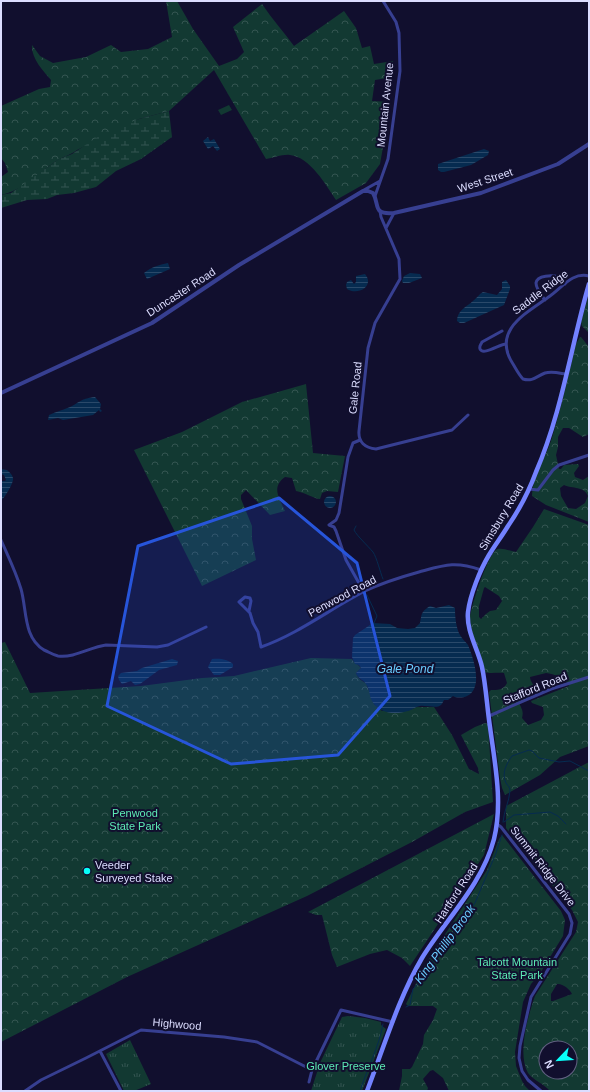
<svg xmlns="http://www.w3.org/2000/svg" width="590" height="1092" font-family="Helvetica,sans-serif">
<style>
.grass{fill:url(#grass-tufts)}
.forest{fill:url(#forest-crowns);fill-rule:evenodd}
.wetland{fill:url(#wetland-marsh)}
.pitch{fill:#123932}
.water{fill:url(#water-rules)}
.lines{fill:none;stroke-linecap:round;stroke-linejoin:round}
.stream{stroke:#062b50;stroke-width:1}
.minor{stroke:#373f91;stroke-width:3}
.tertiary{stroke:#373f91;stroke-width:4}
.secondary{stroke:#7382ff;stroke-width:4.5}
.marked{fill:#2755da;fill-opacity:0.2;stroke:#2755da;stroke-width:3;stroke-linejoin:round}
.poi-dot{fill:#08fff8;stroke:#110f2e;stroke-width:1.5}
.labels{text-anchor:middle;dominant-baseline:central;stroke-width:4;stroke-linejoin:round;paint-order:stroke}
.street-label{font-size:11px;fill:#dcddff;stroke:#110f2e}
.park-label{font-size:11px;fill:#5debb5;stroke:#110f2e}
.poi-label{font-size:11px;fill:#dcddff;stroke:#110f2e;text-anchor:start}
.water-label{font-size:12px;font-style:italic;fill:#6acdff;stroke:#110f2e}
</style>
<defs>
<pattern id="grass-tufts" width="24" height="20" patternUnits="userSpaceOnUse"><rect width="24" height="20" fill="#123932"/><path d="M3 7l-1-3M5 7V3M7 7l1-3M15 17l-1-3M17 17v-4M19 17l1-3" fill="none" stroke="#345551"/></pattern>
<pattern id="forest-crowns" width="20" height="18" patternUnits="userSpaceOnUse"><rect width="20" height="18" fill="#123932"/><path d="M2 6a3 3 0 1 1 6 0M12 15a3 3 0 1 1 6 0" fill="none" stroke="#345551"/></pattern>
<pattern id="wetland-marsh" width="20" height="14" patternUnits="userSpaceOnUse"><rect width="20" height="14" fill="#123932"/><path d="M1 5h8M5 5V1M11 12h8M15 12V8" fill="none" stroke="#345551"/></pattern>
<pattern id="water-rules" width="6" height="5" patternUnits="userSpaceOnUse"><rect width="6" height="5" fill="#062b50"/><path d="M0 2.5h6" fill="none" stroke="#2a496a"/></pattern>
</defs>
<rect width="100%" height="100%" fill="#110f2e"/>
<path class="grass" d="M348,1016l17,2 16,4v3l5,4 -24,62h-51l9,-28 22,-46z
M130,1040l21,44 -17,7h-10l-18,-37z"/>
<path class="forest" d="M166,1h11l16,28 26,37 18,-7 7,-7 -11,-25 29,-23c10,15 22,28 32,42l50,-35 12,17 6,20 8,-2 4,18 19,-3 1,16 -19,3 -3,21 19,1 -11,62 -14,19 -30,17c-10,-15 -26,-43 -46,-45 -7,-1 -17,3 -24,4l-52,-89 -45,41 -30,8 -62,31c-6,5 -13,6 -19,10 -19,12 -36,31 -57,35v-18l7,-5 -3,-9 -4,-5v-52l38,-17 11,-2 1,-7c-8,-9 -20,-22 -19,-35l8,11 13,7 33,-6 25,-12 10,7 27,-3 24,-12z
M589,294v39l-7,-7 -1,-4z
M580,337h1l8,10v87l-6,3 -14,-9h-6l-5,9v10l-2,8 3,14h2l3,-4 14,-1 1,2 -5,7 1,4 8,3 6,-4v46l-43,-17 -14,-9c0,-19 13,-37 19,-55 10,-32 17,-64 25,-97zM564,485c9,4 20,1 24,11l-3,7 -9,6 -8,-1 -7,-12 -1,-8z
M306,384l7,69 32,3 -7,36 -11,-1 -5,2 -2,6c-5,0 -16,-7 -24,-8l-4,-13 -7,-1c-14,10 -6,21 0,34l-15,4 -24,-25 -5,5v4l11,27v13l4,21 -54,26 -68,-136 48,-18 60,-30z
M544,509l45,16v221l-29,11 -20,18 -35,20 -3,-7 -2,-10 -11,-86 2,-2c6,0 13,0 16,-7l-3,-10c-6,-1 -15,1 -19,-1 -3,-18 -14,-35 -15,-53 0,-10 19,-69 28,-70 5,-1 12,2 18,3l17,-25zM485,587l14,9 3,5 -6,9 -6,1 -4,3 -5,5 -2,-2v-11l5,-18zM546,673c8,1 20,5 23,13l-38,15 1,2 11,4 1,8 -3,5 -13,5 -6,-7c2,-8 -1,-9 -3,-16l3,-2 18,-9c-4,-2 -10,-9 -10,-14z
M5,642l25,51 111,-7 61,-8 32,-2 77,-18 41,1c2,4 6,5 9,9l-5,5c2,5 5,8 10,10l8,21 8,7h25l10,-4h17l18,28 17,34 10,5 -1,-6 -17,-33 14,-8 10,-4 3,1 5,78 -28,10 -53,30 -105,54 -180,81 -126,65v-399z
M589,762v329h-39c-6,-7 -17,-11 -22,-18 -11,-20 0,-57 7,-77l41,-64 2,-10 -6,-12 -66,-82v-22zM557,984c5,-1 13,5 15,10l-19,7h-2v-7zM546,1048h24v24h-24z
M494,814l-10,41 -74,111 -8,-8 -15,-8 -17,4 -33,13 -5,-12 -10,-40h-6l-8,-3z
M502,835l59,76 4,9 -2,16 -24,39 -8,9 -8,18 -8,50 1,14 6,15 3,5 5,5h-81l-6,-13 -10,-8 -3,1 -7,8 5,9 -1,3h-28l3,-15v-7h8l2,-2 11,-23 1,-9 9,-15 4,-11 -4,-3h-25l-2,-2 19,-39 62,-95 12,-31z"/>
<path class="wetland" d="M169,111l3,26 -31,22 -25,12 -20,16 -22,6 -17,2 -10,4 -20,1 -26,8v-13l10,-2 48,-34 13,-5 33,-22 34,-13z"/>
<path class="pitch" d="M229,105l3,5 -11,5 -3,-5z"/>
<path class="water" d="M208,137l2,4 4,-2 6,10 -3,2 -4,-5 -5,3 -5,-8z
M484,149l5,2 -1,4 -17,10 -27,7h-3l-3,-2v-6z
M168,263l2,6 -23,10 -3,-6c7,-6 15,-8 24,-10z
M410,273l10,1 2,4 -13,5h-6l-1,-2 2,-5z
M365,274c10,12 -7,22 -18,15l-1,-4 1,-3 4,-2 3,4 2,-2v-6z
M506,280l4,6v3l-6,16 -40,18h-4l-3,-2c0,-10 9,-14 16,-20 4,-3 6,-7 10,-9l14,3 5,-6v-7z
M95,397l6,7 -1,5 2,2 -2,1 -1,-2 -6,5 -30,5 -5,-2 -10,2 1,-5c6,-3 17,-6 23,-9 11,-6 9,-7 23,-9z
M1,469l6,1c2,2 5,4 6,8 1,5 -8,19 -12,23v-20h4l1,-1 -2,-5 -3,-1z
M324 502a6 6 0 1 1 12 0a6 6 0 1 1-12 0Z
M449,605l6,3c0,9 1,20 5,27 2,4 6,7 8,10 5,12 16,43 -1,51 -4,2 -11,2 -14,0l-5,4h-4c-1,1 -1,3 -3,5 -4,4 -16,0 -21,1 -5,1 -8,4 -12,5 -12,4 -29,3 -36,-10 -3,-5 -2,-12 -6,-17 -3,-5 -8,-5 -10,-11l5,-5 -2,-3 -4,-1 -3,-7 1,-19 2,-3 18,-12 17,1 7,4 11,1 7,-1 5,-5c2,-10 1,-11 10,-17l6,2z
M172,659l6,2 -1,4 -18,5 -19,14 -5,1 -4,-4 -9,3 -3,-4 -1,-4 3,-3 16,-2 5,-3z
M212,659c7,-1 16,0 21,5v3l-13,8h-6l-6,-8z"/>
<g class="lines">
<path class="stream" d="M356,526l-2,4c3,6 14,16 19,22 4,6 7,20 10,27
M367,595l10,21 -3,7
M503,822c1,-11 6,-20 7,-31 0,-4 -2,-5 -4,-8 -5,-10 1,-20 6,-27l17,-6 3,1 7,7 20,4 11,-1 19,10
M504,822l10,-7 36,-3 8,4 8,8
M406,1007l4,-2 3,-16 8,-8 15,-24 39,-54 21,-50 6,-18
M360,1091c7,-22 19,-44 23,-67"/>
<path class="minor" d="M364,190l16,-9
M375,196l13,-37 12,-88 -1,-38 -3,-11 -13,-21
M380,211l1,6 18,42 1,20 -25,44 -7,25 -9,83c-1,11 6,17 17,18l76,-19 16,-15
M386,228l8,-15
M545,300c-3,-4 -9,-11 -9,-17 1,-8 17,-8 22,-6 3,2 5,5 7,7
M502,331l-20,11c-1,3 -3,3 -2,7 3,7 20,-5 26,-5
M565,374c-6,-1 -13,-3 -20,-1 -8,3 -12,9 -22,6 -4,-4 -7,-10 -10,-15 -22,-34 14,-51 37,-68 13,-9 22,-24 39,-20
M360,440l-7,3 -5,14 -9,56 -3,7 -7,5 5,2 2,4 10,29 18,32
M529,489l9,1 15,-20 6,-5 30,-10
M1,540c7,16 15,32 20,49 6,21 2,48 23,61 5,2 9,5 14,6 17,2 32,-9 48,-11l51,2 11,-2 38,-18
M249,611l2,-10 -1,-3 -5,-1 -6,5 11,11 3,10 5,9 3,15c37,-13 69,-38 104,-56 17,-8 36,-14 54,-19 26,-7 36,-11 62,-2
M489,716l62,-27 38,-12
M497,824l4,3 68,87 3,9 -2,11 -39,63 -11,49 -1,12 3,13 6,9 13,11
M100,1051l21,40
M309,1082l3,-12 29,-60 52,12
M25,1091l16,-11 45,-22 55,-28 83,7 33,5 55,28"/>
<path class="tertiary" d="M1,393l151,-70 87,-58 124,-74h5l5,2c7,12 -1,22 21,20l87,-20 77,-29 31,-20"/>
<path class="secondary" d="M367,1091c17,-44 31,-92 55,-133 24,-39 60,-73 72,-119 9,-37 1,-74 -4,-112 -3,-20 -4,-41 -8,-60 -4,-18 -16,-36 -14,-55 2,-17 12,-42 21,-57 6,-10 13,-19 19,-29 11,-16 21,-35 28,-54 26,-60 35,-126 53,-188"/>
</g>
<path class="marked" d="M279,498l78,65 33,133 -52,59 -107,9 -124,-58 31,-160z"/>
<circle class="poi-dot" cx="87" cy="871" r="4"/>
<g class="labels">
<g class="street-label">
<text transform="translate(385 105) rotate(-84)">Mountain Avenue</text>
<text transform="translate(485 180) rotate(-18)">West Street</text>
<text transform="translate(181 292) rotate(-33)">Duncaster Road</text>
<text transform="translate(540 292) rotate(-37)">Saddle Ridge</text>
<text transform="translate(355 388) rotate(-84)">Gale Road</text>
<text transform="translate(501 517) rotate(-59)">Simsbury Road</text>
<text transform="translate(342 596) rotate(-28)">Penwood Road</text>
<text transform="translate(535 688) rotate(-22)">Stafford Road</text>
<text transform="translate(543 866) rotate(52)">Summit Ridge Drive</text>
<text transform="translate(456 893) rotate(-57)">Hartford Road</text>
<text transform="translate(177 1024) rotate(5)">Highwood</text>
</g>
<g class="park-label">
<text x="135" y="813">Penwood<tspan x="135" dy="13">State Park</tspan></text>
<text x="517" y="962">Talcott Mountain<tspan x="517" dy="13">State Park</tspan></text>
<text x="346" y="1066">Glover Preserve</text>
</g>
<g class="poi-label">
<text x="95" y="865">Veeder<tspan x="95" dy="13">Surveyed Stake</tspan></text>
</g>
<g class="water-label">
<text x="405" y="669">Gale Pond</text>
<text transform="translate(445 944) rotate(-54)">King Phillip Brook</text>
</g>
</g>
<rect width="590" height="1092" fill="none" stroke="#dcddff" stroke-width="4"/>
<g transform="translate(558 1060) rotate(245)"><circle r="19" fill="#110f2e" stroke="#626182"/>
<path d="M0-3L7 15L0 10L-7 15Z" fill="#08fff8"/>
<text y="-6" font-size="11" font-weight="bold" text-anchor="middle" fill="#dcddff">N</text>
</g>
</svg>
